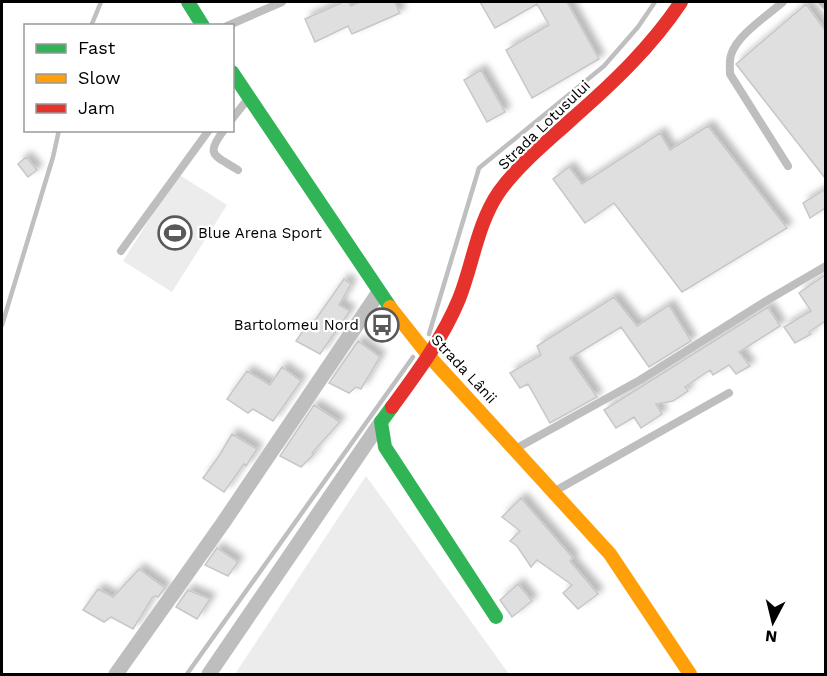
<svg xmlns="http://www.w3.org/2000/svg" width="827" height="676" font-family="'Work Sans',sans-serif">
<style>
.green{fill:#ececec}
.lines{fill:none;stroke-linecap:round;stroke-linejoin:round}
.stream{stroke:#bfbfbf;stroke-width:4.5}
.building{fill:#dfdfdf;stroke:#c7c7c7;stroke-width:1.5;filter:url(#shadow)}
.lane{stroke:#bebebe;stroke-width:8}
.street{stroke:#bebebe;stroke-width:15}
.fast{stroke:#30b455;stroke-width:14}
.slow{stroke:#ff9f0a;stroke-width:14}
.jam{stroke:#e5322d;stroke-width:14}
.labels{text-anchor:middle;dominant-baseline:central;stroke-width:4.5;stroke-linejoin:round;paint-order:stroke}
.street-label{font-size:15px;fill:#000;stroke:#fff}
.poi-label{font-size:15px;fill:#000;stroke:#fff;text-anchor:start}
</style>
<defs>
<filter id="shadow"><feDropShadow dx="5.5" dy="-5.5" stdDeviation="3" flood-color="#0004"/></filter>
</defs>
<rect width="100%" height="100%" fill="#fff"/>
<path class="green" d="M178,174l49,31 -55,87 -49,-31z
M366,476l143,198h-274z"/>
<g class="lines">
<path class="stream" d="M91,26l10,-24
M2,325l51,-168 6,-27
M429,334l50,-166 125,-102 34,-39 17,-25
M187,674l226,-317"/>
</g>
<path class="building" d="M343,2h6l2,4 9,-4h35l5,11 -48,21 -4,-8 -33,16 -10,-23z
M480,2h87l32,57 -67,39 -26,-48 43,-25 -12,-21 -42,24z
M806,4l19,26v148l-89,-114z
M481,70l24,42 -18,10 -23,-42z
M708,126l79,102 -105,64 -68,-89 -29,20 -32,-44 16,-12 13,17 78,-51 10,17z
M26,157l11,13 -9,7 -10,-13z
M825,189v19l-15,10 -7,-15z
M825,275v46l-16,11 2,2 -16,9 -11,-16 27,-16 -12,-18z
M344,279l7,5 -12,21 11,6 -30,43 -24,-13 9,-13 4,1z
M614,297l23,29 32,-21 22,36 -42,26 -28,-40 -51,31 27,39 -47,26 -22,-39 -8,4 -10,-15 31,-18 -4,-9z
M768,307l12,19 -41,26 11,14 -14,8 -7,-9 -16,10 -3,-5 -25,17 3,4 -15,10 -17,3 6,10 -21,14 -7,-11 -18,11 -12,-18z
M358,341l22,16 -19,32 -5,-2 -7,6 -20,-10z
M282,367l19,14 -28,40 -20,-12 -5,4 -21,-14 20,-28 23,14z
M314,405l26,17 -28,31 2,1 -13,13 -21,-11z
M232,434l25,15 -11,17 -2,-2 -20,28 -21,-14 16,-22z
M521,498l52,60 -3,3 28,33 -20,15 -15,-16 9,-8 -35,-25 -6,7 -14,-21 -7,-5 10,-10 -18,-14z
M217,548l21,14 -10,14 -23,-11z
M139,569l26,19 -7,9 -3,-1 -3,2 -19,31 -22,-12 -7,5 -21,-12 15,-21 15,8z
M518,584l14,17 -20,16 -12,-17z
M188,590l22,9 -13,20 -21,-12z"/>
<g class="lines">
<path class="lane" d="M783,2c-15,13 -47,34 -52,53 -2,6 -1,13 -1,19l58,92
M822,2l4,4
M227,26l55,-24
M232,119l15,-19
M224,130c-20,26 -9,25 14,40
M121,251l88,-121
M517,448l123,-68 126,-79 60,-35
M555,491l174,-98"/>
<path class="street" d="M116,674l107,-151 156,-231
M209,674l172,-252"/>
<path class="fast" d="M188,2l15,24
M232,72l158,235
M392,407l-11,15 4,25 111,170"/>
<path class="slow" d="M390,307l38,48 182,199 80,120"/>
<path class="jam" d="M392,407c25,-34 51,-69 67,-108 14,-35 18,-75 40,-107 20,-28 49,-51 74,-74 40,-35 78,-71 108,-116"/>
</g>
<defs>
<symbol id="stadium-ring" viewBox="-11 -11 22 22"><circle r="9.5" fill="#fff" stroke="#595959" stroke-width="1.5"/><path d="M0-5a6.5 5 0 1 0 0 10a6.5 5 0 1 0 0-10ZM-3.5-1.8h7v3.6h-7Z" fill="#595959"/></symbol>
<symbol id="bus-ring" viewBox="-11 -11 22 22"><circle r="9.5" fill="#fff" stroke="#595959" stroke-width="1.5"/><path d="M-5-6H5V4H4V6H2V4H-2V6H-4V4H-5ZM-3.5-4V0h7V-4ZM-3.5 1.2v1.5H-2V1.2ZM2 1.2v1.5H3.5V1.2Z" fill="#595959"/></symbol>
</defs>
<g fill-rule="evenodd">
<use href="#stadium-ring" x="156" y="214" width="38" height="38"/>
<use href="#bus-ring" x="363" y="306" width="38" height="38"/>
</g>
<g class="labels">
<g class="street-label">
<text transform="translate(544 125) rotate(-44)">Strada Lotusului</text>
<text transform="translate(464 369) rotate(47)">Strada Lânii</text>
</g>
<g class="poi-label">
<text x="198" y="233">Blue Arena Sport</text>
<text x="359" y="325" text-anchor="end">Bartolomeu Nord</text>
</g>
</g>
<rect width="827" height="676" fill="none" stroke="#000000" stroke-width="6"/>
<rect x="24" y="24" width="210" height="108" fill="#ffffff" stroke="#999999" stroke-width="1.5"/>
<rect x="36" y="44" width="30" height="9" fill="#30b455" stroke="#999999" stroke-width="1.5"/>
<text x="78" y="54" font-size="18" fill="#000000">Fast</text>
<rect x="36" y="74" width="30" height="9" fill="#ff9f0a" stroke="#999999" stroke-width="1.5"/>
<text x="78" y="84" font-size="18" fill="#000000">Slow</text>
<rect x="36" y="104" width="30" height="9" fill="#e5322d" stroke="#999999" stroke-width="1.5"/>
<text x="78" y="114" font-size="18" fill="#000000">Jam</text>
<g transform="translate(773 622) rotate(187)" stroke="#ffffff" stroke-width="4.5" paint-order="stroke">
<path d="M0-4.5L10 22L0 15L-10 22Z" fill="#000000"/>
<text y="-9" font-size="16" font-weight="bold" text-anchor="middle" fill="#000000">N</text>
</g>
</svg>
